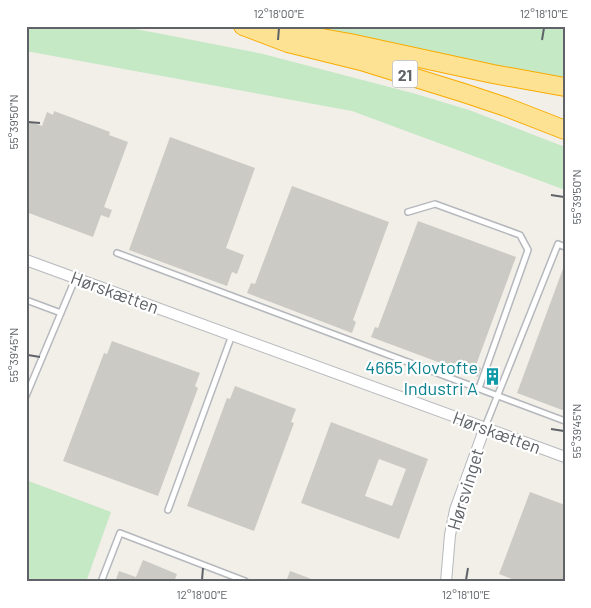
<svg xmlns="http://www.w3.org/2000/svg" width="591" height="608" font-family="Barlow,sans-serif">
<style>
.green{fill:#c5e8c5}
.building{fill:#cccac5;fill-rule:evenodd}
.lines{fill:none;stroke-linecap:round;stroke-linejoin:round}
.service-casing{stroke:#b5b8bc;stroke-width:8}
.minor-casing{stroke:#b5b8bc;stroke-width:12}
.motorway-casing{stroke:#f9ab00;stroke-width:20}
.service{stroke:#fff;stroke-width:5}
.minor{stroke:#fff;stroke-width:10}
.motorway{stroke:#fde293;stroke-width:18}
.ticks{fill:none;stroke:#5f6368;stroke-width:2}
.labels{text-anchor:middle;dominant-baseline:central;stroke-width:4.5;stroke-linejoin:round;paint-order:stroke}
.shield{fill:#fff;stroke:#8f9295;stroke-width:1}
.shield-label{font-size:16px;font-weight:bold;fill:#5f6368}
.street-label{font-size:18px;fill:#5f6368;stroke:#fff}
.culture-label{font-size:18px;fill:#0d838f;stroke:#fff;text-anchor:end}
.neatline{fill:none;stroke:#5f6368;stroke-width:2}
.ticks-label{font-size:12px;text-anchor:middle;fill:#5f6368}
</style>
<rect width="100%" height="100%" fill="#f1efe8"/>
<path class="green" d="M26,26h93l43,8 101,20 153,40 53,16 96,37v43l-213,-79 -326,-60z
M315,26h250v52l-75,-14z
M26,480l85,32 -25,70h-60z"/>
<path class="building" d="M54,111l56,21 -1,3 19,7 -24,65 8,3 -3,8 -8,-3 -8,22 -67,-25v-92l16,6 5,-14 6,3z
M170,137l85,31 -29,80 18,7 -7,19 -5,-2 -5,14 -98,-36z
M292,186l97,36 -36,98 3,2 -4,11 -105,-40 4,-10 4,1z
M418,221l98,36 -40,108 5,3 -3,9 -107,-40 4,-10 3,1z
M564,266h1v145l-48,-18z
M112,341l88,32 -5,13 3,2 -40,108 -95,-35 41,-108 3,1z
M235,386l61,23 -5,13 3,1 -40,108 -67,-25 40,-108 3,1z
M331,422l97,37 -29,80 -98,-36zM379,459l27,10 -14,37 -27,-10z
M530,492l35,13v77h-45l-21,-8z
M143,560l34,14 -3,8h-59l4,-11 17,6z
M290,571l27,10v1h-31z"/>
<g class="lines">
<defs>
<path id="service" d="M408,212l27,-8 85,31 8,15 -49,138
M117,253l448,168
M26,300l35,13
M26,396l50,-119
M485,427l73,-183 7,3
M168,510l64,-175
M101,582l19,-49 125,48 -1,1"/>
<path id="minor" d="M26,260l539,197
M446,582l4,-47 5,-25 30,-83"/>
<path id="motorway" d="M243,26l45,17 73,18 103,32 42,14 59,23
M278,30l72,13 143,31 72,13"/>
</defs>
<use href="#service" class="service-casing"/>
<use href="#minor" class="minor-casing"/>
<use href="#motorway" class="motorway-casing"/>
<use href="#service" class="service"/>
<use href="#minor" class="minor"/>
<use href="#motorway" class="motorway"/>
</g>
<path class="ticks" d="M278,40l1,-12M542,40l2,-12M28,122l12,1M551,195l13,2M28,355l12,2M551,429l13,2M202,580l1,-12M466,580l2,-12"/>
<defs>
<symbol id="building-bare" viewBox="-9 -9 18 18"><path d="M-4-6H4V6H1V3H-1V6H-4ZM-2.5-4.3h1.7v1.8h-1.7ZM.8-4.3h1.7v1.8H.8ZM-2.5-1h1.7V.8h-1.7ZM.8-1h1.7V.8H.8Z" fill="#0f9aa8" stroke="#fff" stroke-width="2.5" paint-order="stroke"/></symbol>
</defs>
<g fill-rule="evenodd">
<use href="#building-bare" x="480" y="364" width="25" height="25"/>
</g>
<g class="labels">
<rect class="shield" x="392.5" y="60.5" width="25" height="27" rx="4"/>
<g class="shield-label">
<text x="405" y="74">21</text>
</g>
<g class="street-label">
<text transform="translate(115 292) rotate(20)">Hørskætten</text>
<text transform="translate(497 432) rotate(20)">Hørskætten</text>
<text transform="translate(465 489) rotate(-73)">Hørsvinget</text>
</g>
<g class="culture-label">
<text x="478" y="367">4665 Klovtofte<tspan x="478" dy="21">Industri A</tspan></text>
</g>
</g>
<rect width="591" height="608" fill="none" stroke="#ffffff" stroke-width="55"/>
<rect x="28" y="28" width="536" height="552" class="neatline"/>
<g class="ticks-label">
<text x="279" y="18">12°18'00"E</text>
<text x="544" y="18">12°18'10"E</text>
<text transform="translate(14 122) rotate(-90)" y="4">55°39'50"N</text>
<text transform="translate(577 197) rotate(-90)" y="4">55°39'50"N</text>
<text transform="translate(14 355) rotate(-90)" y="4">55°39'45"N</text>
<text transform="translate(577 431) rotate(-90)" y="4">55°39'45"N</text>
<text x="202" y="599">12°18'00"E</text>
<text x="466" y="599">12°18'10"E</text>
</g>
</svg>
